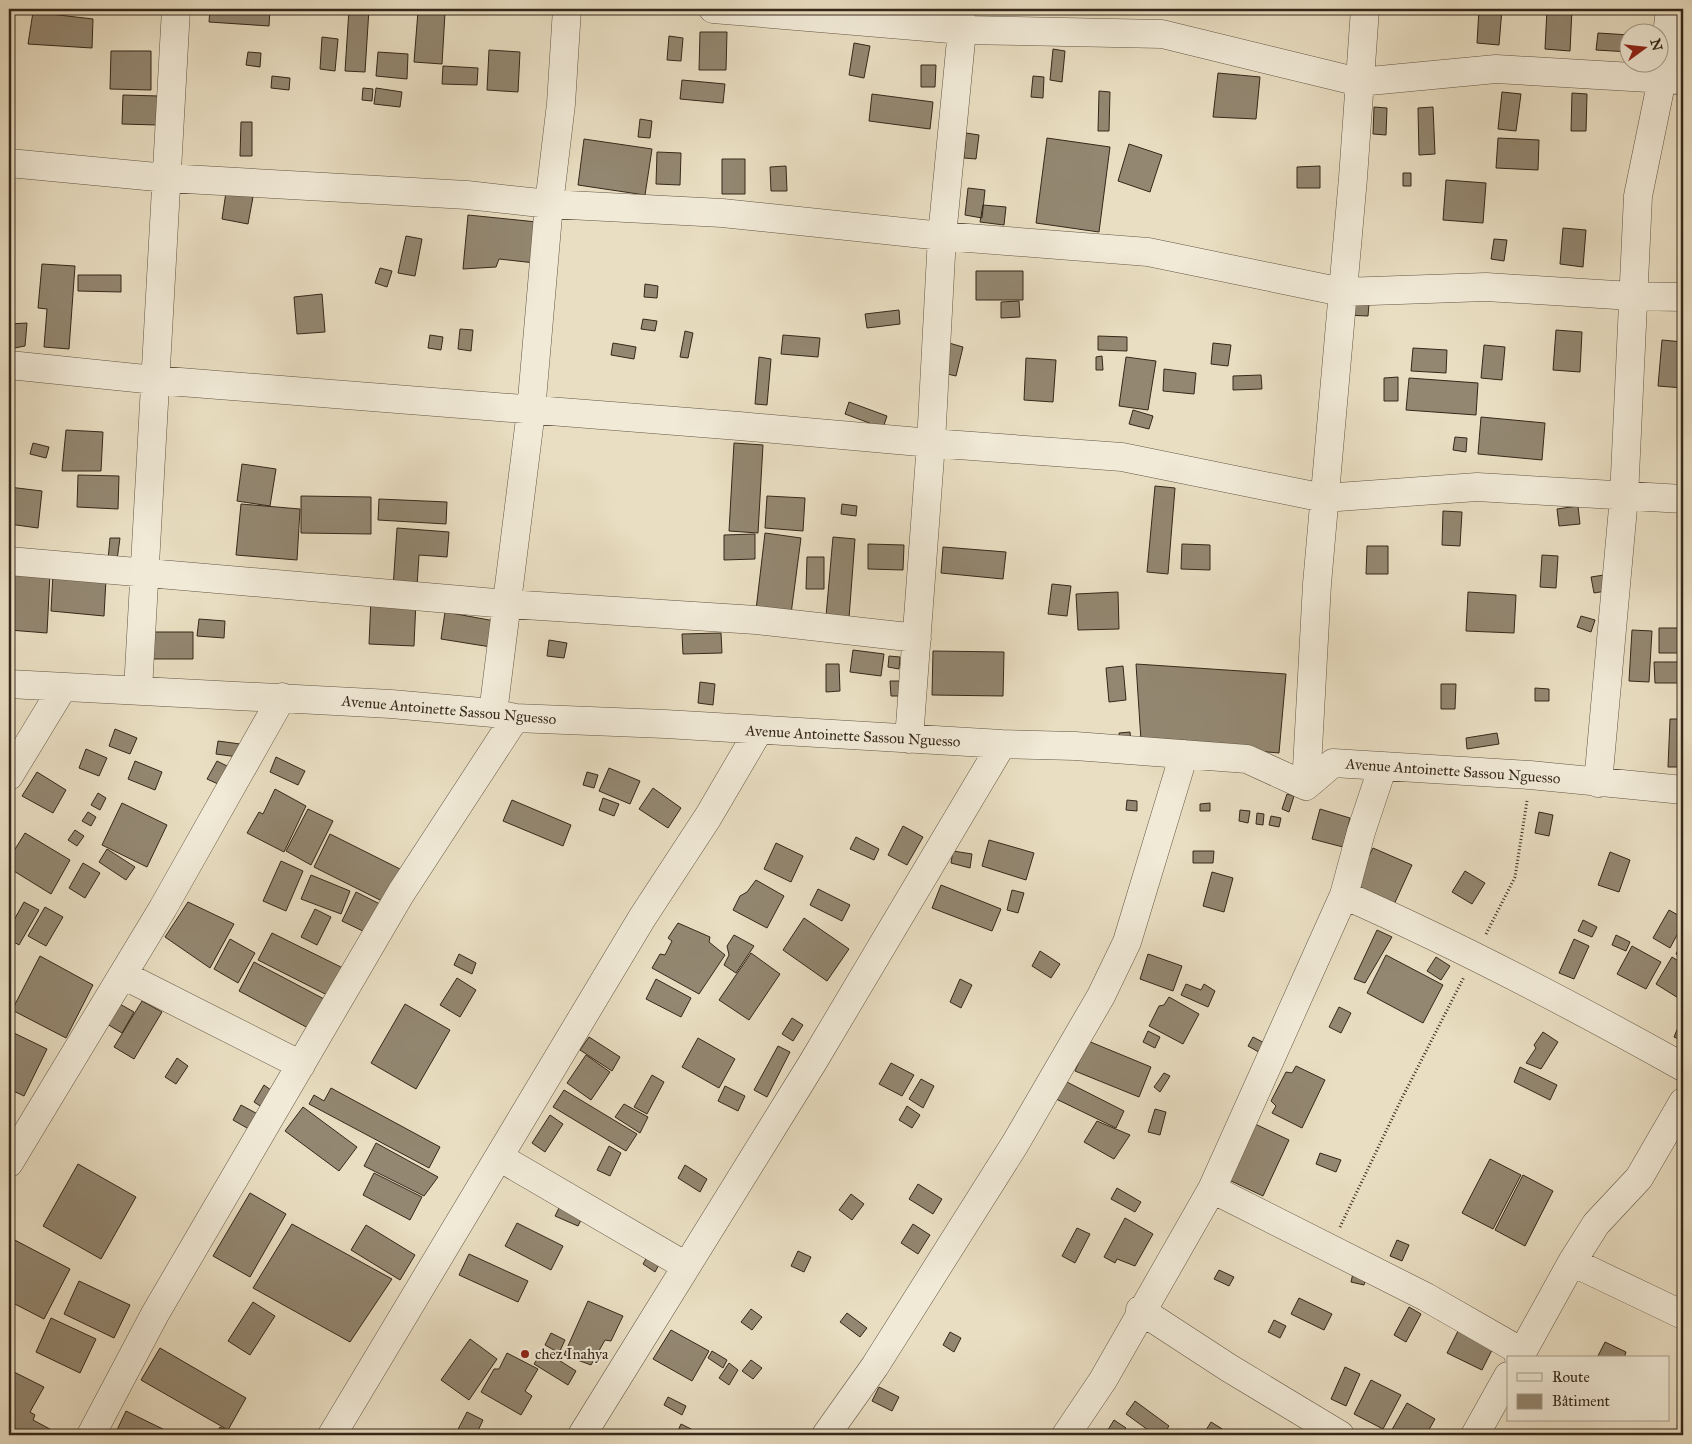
<svg xmlns="http://www.w3.org/2000/svg" width="1692" height="1444" font-family="'IM FELL Great Primer',serif">
<style>
.building{fill:#938771;stroke:#36281a}
.lines{fill:none;stroke-linecap:round;stroke-linejoin:round}
.minor-casing{stroke:#635644;stroke-width:29}
.path{stroke:#36281a;stroke-width:3;stroke-dasharray:1 2.5;stroke-linecap:butt}
.minor{stroke:#f1ead7;stroke-width:28}
.poi-dot{fill:#8f2418;stroke:#f1ead7;stroke-width:2}
.labels{text-anchor:middle;dominant-baseline:central;stroke-width:4;stroke-linejoin:round;paint-order:stroke}
.street-label{font-size:15px;fill:#36281a;stroke:#f1ead7}
.poi-label{font-size:15px;fill:#36281a;stroke:#f1ead7;text-anchor:start}
</style>
<rect width="100%" height="100%" fill="#e9dec2"/>
<filter id="stains"><feTurbulence type="fractalNoise" baseFrequency=".004" numOctaves="4"/><feColorMatrix values="0 0 0 0 .2 0 0 0 0 .09 0 0 0 0 .02 0 0 0 .5 -.17"/></filter>
<radialGradient id="worn" r=".72"><stop offset=".6" stop-color="#630" stop-opacity="0"/><stop offset="1" stop-color="#630" stop-opacity=".3"/></radialGradient>
<path class="building" d="M210,9h60l-1,17 -60,-4z
M349,9h20l-4,63 -20,-1z
M1479,9h23l-3,36 -22,-2z
M1547,9h25l-2,42 -25,-2z
M418,11l27,2 -3,51 -28,-2z
M33,12l60,7 -1,29 -64,-4z
M700,32h27l-1,38h-27z
M1598,33l32,2v17l-34,-2z
M669,36l14,2 -2,23 -14,-1z
M322,37l16,2 -3,32 -15,-2z
M854,43l16,3 -6,32 -15,-3z
M1053,49l12,2 -3,31 -12,-2z
M489,50l31,2 -2,40 -31,-2z
M111,51h40v39l-41,-1z
M248,52l13,1 -1,14 -14,-2z
M378,52l30,2 -1,25 -31,-3z
M921,65h15l-1,22h-14z
M443,66l35,2 -1,17 -35,-1z
M1218,73l42,4 -4,42 -43,-2z
M272,76l18,2 -1,12 -18,-2z
M1033,76l11,1 -1,21 -12,-1z
M682,80l43,4 -2,19 -43,-4z
M363,88l10,1 -1,12 -10,-1z
M376,88l26,4 -2,15 -26,-3z
M1099,91l11,1 -1,39h-11z
M1502,92l19,2 -5,37 -18,-2z
M1572,93l15,1 -1,37h-15z
M872,94l61,8 -3,27 -61,-8z
M123,95l35,1 -1,29 -35,-1z
M1374,107l13,1 -1,27 -13,-1z
M1433,107l2,47 -16,1 -1,-47z
M640,119l12,2 -2,17 -12,-1z
M241,122h11v34h-12z
M966,133l13,2 -3,24 -12,-1z
M1047,138l63,9 -11,85 -63,-9z
M1498,138l41,2 -1,30 -42,-2z
M584,139l68,10 -7,46 -67,-10z
M1129,144l33,11 -12,37 -32,-11z
M657,152l24,1 -1,32 -24,-1z
M722,159h23v35h-23z
M786,166l1,25h-16l-1,-24z
M1320,166v22h-23v-21z
M1403,173h8v13h-8z
M1446,180l40,3 -3,40 -40,-3z
M968,188l17,2 -3,28 -17,-3z
M226,192l27,5 -5,27 -26,-5z
M983,205l23,2 -2,18 -24,-3z
M468,215l69,7 -2,41 -36,-4 -3,8 -33,2z
M1563,228l23,2 -3,37 -23,-3z
M406,236l16,3 -7,37 -17,-3z
M1494,239l13,1 -3,21 -13,-2z
M42,264l33,2 -6,83 -25,-2 3,-38 -9,-1z
M380,268l12,3 -5,16 -12,-4z
M976,271h47v29h-47z
M78,275h43v17l-43,-1z
M645,284l13,2 -1,12 -13,-1z
M1370,291l-2,25 -24,-1z
M322,294l3,38 -28,2 -3,-37z
M1019,301l1,16 -19,1v-16z
M899,310l1,14 -33,4 -2,-14z
M643,319l14,2 -2,10 -14,-2z
M27,323l-2,23 -16,3v-25z
M460,329l13,1 -2,21 -13,-2z
M1556,330l26,2 -2,40 -27,-2z
M685,331l8,2 -5,25 -8,-1z
M430,335l13,2 -2,13 -13,-2z
M783,335l37,3 -2,19 -37,-3z
M1098,336l29,1v14l-29,-1z
M1662,340l21,2v46l-25,-2z
M613,343l23,4 -2,12 -23,-4z
M949,343l14,4 -7,29 -13,-3z
M1213,343l18,2 -3,21 -17,-2z
M1484,345l21,2 -3,33 -21,-2z
M1413,348l34,2 -1,23 -35,-2z
M1102,356l1,14h-7v-13z
M759,357l12,2 -4,46 -12,-1z
M1126,357l30,4 -8,49 -29,-4z
M1026,358l30,2 -3,42 -29,-2z
M1164,369l32,4 -2,21 -31,-3z
M1261,375l1,14 -29,1v-14z
M1398,377v24h-14v-23z
M1409,378l69,5 -2,32 -70,-5z
M849,402l38,14 -4,12 -38,-14z
M1133,410l20,6 -4,13 -20,-5z
M1481,417l64,6 -3,37 -64,-6z
M66,430l37,2 -2,39h-39z
M1455,437l12,1 -1,14 -13,-2z
M33,443l16,4 -3,11 -16,-4z
M734,443l29,2 -5,88 -29,-2z
M242,464l34,5 -6,37 -33,-5z
M78,475l41,1 -1,33 -41,-2z
M1155,486l20,2 -7,86 -21,-2z
M9,487l33,4 -4,37 -29,-4z
M301,496l70,1v37l-70,-1z
M767,496l38,2 -2,33 -38,-3z
M379,499l68,3 -1,22 -68,-4z
M241,504l59,5 -3,51 -61,-5z
M842,504l15,2 -1,10 -15,-2z
M1578,506l2,18 -21,2 -2,-17z
M1443,511l19,1 -2,34 -18,-1z
M397,528l52,4 -2,25 -28,-2 -2,32 -24,1z
M765,533l36,5 -10,76 -35,-4z
M755,534v25l-31,1v-25z
M833,537l22,2 -6,79 -23,-2z
M110,538h10l-3,22h-9z
M868,544l36,1 -1,25 -35,-1z
M1182,544l28,1v25l-29,-1z
M1367,546h21v28h-22z
M943,547l63,5 -3,27 -62,-6z
M1542,555l16,1 -2,32 -16,-1z
M807,557h17v32h-18z
M9,570l41,3 -3,60 -38,-3z
M53,574l53,5 -2,37 -53,-5z
M1604,575l2,16 -12,2 -3,-16z
M1052,584l19,2 -4,30 -19,-2z
M1118,592l1,37 -41,1 -2,-36z
M1468,592l48,3 -2,38 -48,-2z
M371,598l45,2 -2,46 -45,-2z
M445,612l50,9 -4,26 -50,-8z
M1581,616l14,4 -4,12 -14,-5z
M199,619l26,2 -1,17 -27,-2z
M1659,628h23v25h-23z
M1632,630l20,1 -3,51 -20,-1z
M151,632h42v27h-42z
M721,633l1,20 -39,1 -1,-20z
M549,640l18,3 -3,15 -17,-2z
M853,650l31,4 -3,22 -31,-4z
M933,651l71,1 -1,44 -71,-1z
M889,656l11,1 -1,12 -11,-2z
M1654,662h29v21h-28z
M826,664h13l1,27 -14,1z
M1136,664l150,10 -7,79 -138,-12z
M1123,666l3,34 -17,2 -3,-34z
M890,681h11v15h-10z
M700,682l15,2 -2,21 -15,-2z
M1441,684h15l-1,25h-14z
M1535,688l14,1v12h-14z
M1670,719h13v48h-15z
M115,729l22,9 -7,16 -21,-8z
M1130,732l1,11h-11l-1,-10z
M1497,733l2,11 -32,5 -1,-11z
M218,741l22,3 -2,13 -22,-3z
M86,749l21,9 -8,18 -20,-8z
M276,757l29,14 -7,14 -28,-13z
M135,761l27,11 -7,18 -27,-11z
M217,761l10,5 -9,18 -11,-5z
M609,768l31,13 -10,23 -31,-13z
M37,772l29,18 -13,23 -31,-17z
M587,772l11,3 -4,13 -11,-3z
M653,788l28,20 -13,20 -29,-19z
M275,789l31,17 -22,46 -37,-19 12,-21 4,2z
M98,793l8,5 -6,12 -9,-5z
M1287,794l7,2 -5,16 -7,-3z
M603,798l16,6 -5,12 -15,-6z
M512,800l59,25 -8,21 -60,-25z
M1127,800l10,1v10l-11,-1z
M122,803l45,22 -20,42 -45,-22z
M1210,803v8h-10v-7z
M308,809l25,12 -22,44 -25,-14z
M1320,809l30,9 -7,29 -31,-8z
M1240,810l10,1 -2,12 -9,-2z
M88,812l8,5 -5,9 -9,-5z
M1539,812l14,3 -4,21 -14,-3z
M1257,813l7,1 -1,11 -7,-1z
M1271,816l10,2 -2,9 -10,-2z
M903,826l20,11 -16,28 -19,-10z
M75,830l9,6 -7,10 -9,-6z
M25,833l45,27 -19,34 -42,-26v-9z
M330,834l74,37 -16,33 -74,-37z
M856,837l23,12 -5,11 -24,-11z
M989,840l45,13 -8,27 -44,-14z
M776,843l27,13 -12,26 -27,-13z
M1373,848l39,17 -20,44 -37,-16 8,-38 6,1z
M107,849l28,18 -9,13 -27,-18z
M953,851l19,3 -2,14 -19,-5z
M1193,851h21l-1,12h-20z
M1610,852l20,8 -11,32 -21,-7z
M281,861l22,10 -17,40 -23,-10z
M83,863l17,10 -15,25 -16,-10z
M1465,871l20,12 -13,21 -20,-12z
M1212,872l21,6 -9,34 -21,-6z
M311,875l39,16 -9,23 -40,-15z
M756,880l28,16 -17,32 -34,-18 7,-14 7,-4z
M941,885l60,24 -9,22 -60,-23z
M818,889l32,16 -8,16 -32,-16z
M1012,890l12,3 -6,20 -11,-3z
M356,892l26,13 -13,29 -27,-13z
M24,902l15,8 -20,35 -10,-6v-10z
M188,902l46,22 -24,44 -45,-31z
M45,907l18,10 -17,29 -18,-10z
M315,909l16,8 -14,28 -16,-8z
M1669,910l14,8v6l-13,24 -17,-10z
M804,918l45,31 -22,32 -44,-31z
M1583,920l14,7 -5,10 -14,-6z
M678,923l32,14 -1,5 16,13 -26,39 -47,-26 8,-14 5,1 7,-14 -4,-3z
M1377,930l15,7 -27,46 -11,-4z
M272,933l79,39 -14,28 -79,-40z
M734,935l20,11 -18,27 -12,-8 5,-10 -2,-9z
M1616,935l14,7 -4,9 -14,-6z
M230,939l25,14 -17,30 -24,-14z
M1574,939l15,7 -15,33 -15,-6z
M1683,940v18l-7,-4z
M1632,946l29,16 -15,27 -29,-15z
M1040,951l20,13 -9,14 -19,-12z
M751,953l29,21 -31,46 -30,-20z
M459,954l17,9 -4,11 -18,-9z
M1148,954l34,12 -9,25 -33,-12z
M1386,955l57,30 -20,38 -56,-30z
M40,956l53,29 -27,53 -54,-28z
M1436,957l14,9 -9,14 -14,-9z
M1672,957l11,7v37l-27,-17z
M254,962l72,38 -16,29 -71,-38z
M457,978l19,12 -16,27 -20,-12z
M656,979l35,19 -10,19 -35,-18z
M960,979l12,6 -11,23 -11,-6z
M1186,984l15,6 3,-6 11,7 -7,16 -27,-12z
M1169,997l30,17 -16,30 -34,-18 10,-20 5,-1z
M142,1001l20,11 -28,47 -20,-12z
M118,1003l16,9 -12,21 -15,-9z
M405,1004l45,26 -34,59 -45,-26z
M1339,1007l12,6 -10,20 -12,-6z
M792,1018l11,7 -10,16 -11,-7z
M1682,1018l1,1v22l-9,-4z
M1148,1031l12,6 -5,11 -12,-6z
M1543,1032l15,10 -17,27 -15,-6 10,-15 -2,-3z
M14,1033l33,16 -23,47 -15,-7v-45z
M589,1037l31,20 -8,14 -32,-21z
M1253,1037l17,9 -6,9 -16,-9z
M698,1038l37,21 -16,29 -37,-21z
M1088,1041l63,26 -12,30 -64,-26z
M778,1046l12,6 -23,45 -13,-7z
M586,1055l24,17 -19,28 -24,-17z
M177,1058l11,8 -12,18 -11,-7z
M891,1063l23,12 -12,21 -23,-12z
M1296,1066l29,14 -23,48 -30,-15 4,-7 -5,-5 15,-29 6,1z
M1520,1067l37,18 -7,15 -36,-18z
M1164,1073l6,3 -10,16 -6,-5z
M652,1075l12,7 -17,32 -13,-7z
M921,1079l13,7 -11,22 -14,-9z
M1061,1079l63,32 -8,17 -66,-32z
M264,1085l11,8 -10,16 -11,-7z
M725,1086l20,10 -7,15 -20,-10z
M331,1088l109,59 -11,21 -120,-64 5,-9 10,6z
M564,1090l73,44 -11,17 -73,-44z
M624,1104l24,13 -8,16 -25,-16z
M241,1105l22,12 -9,15 -21,-12z
M907,1106l13,9 -8,13 -13,-8z
M303,1107l54,40 -18,24 -54,-40z
M1155,1109l11,3 -6,23 -12,-3z
M550,1115l13,9 -18,28 -13,-9z
M1097,1121l33,14 -16,24 -30,-17z
M1253,1123l36,17 -26,56 -36,-17z
M376,1143l62,34 -14,19 -60,-30z
M609,1146l12,7 -11,23 -13,-6z
M1320,1153l21,7 -5,12 -20,-8z
M1490,1159l31,16 -28,54 -31,-16z
M78,1164l58,33 -35,62 -58,-33z
M685,1165l22,14 -7,13 -22,-14z
M374,1173l48,24 -12,23 -47,-25z
M1523,1175l30,16 -28,55 -30,-16z
M918,1184l24,15 -9,15 -24,-15z
M1117,1188l24,14 -6,10 -24,-13z
M250,1193l36,21 -36,63 -37,-21z
M851,1194l13,10 -12,16 -13,-10z
M560,1206l23,10 -5,10 -23,-10z
M1125,1218l28,16 -18,32 -18,-7 -2,4 -11,-6z
M517,1223l46,23 -12,24 -46,-24z
M292,1224l100,55 -42,63 -97,-54z
M913,1224l17,11 -12,19 -17,-11z
M366,1225l49,30 -15,25 -49,-30z
M1077,1228l13,6 -15,29 -13,-7z
M9,1237l61,32 -26,50 -35,-18z
M1397,1240l12,5 -7,16 -12,-5z
M798,1251l13,6 -7,15 -13,-6z
M650,1252l12,7 -7,13 -12,-8z
M469,1254l59,27 -10,21 -59,-27z
M1354,1269l13,3 -3,13 -13,-3z
M1219,1270l15,7 -5,9 -15,-7z
M79,1281l51,24 -16,33 -50,-24z
M1299,1298l33,16 -8,16 -33,-16z
M588,1301l35,15 -12,25 -6,-1 -14,25 -27,-10z
M253,1302l22,14 -25,39 -22,-14z
M1409,1307l12,7 -15,28 -12,-7z
M751,1309l11,8 -10,13 -11,-8z
M847,1313l20,15 -7,9 -20,-15z
M51,1318l45,21 -16,34 -44,-21z
M1274,1320l12,6 -6,12 -12,-6z
M1459,1329l35,17 -12,24 -35,-17z
M671,1330l38,21 -17,30 -39,-22z
M950,1332l11,6 -7,14 -11,-7z
M551,1333l14,7 -6,13 -14,-8z
M470,1339l27,20 -28,41 -28,-20z
M1605,1342l21,10 -2,6h-27z
M160,1348l86,50 -18,32 -87,-50z
M543,1350l33,21 -8,14 -34,-21z
M712,1351l15,9 -4,8 -15,-10z
M507,1353l31,16 -13,22 7,5 -11,19 -40,-23 13,-23h5z
M751,1360l11,8 -9,11 -11,-8z
M729,1363l9,7 -9,15 -10,-7z
M1345,1367l15,7 -14,32 -15,-7z
M14,1372l30,15 -14,25 5,3 -2,5 28,15h-52v-52z
M1371,1380l30,15 -18,34 -29,-15z
M879,1387l20,10 -7,14 -20,-10z
M668,1397l18,9 -4,9 -18,-10z
M1135,1401l34,25 -6,9h-8l-29,-21z
M1407,1403l28,16 -9,16h-37z
M126,1411l47,23 -1,1h-45l-10,-5z
M467,1412l16,8 -7,15h-21z
M1114,1420l12,8 -5,7 -15,-2z
M1211,1422l21,13h-29z
M681,1424l22,11h-27z
M220,1427l15,8h-19z"/>
<g class="lines">
<defs>
<path id="minor" d="M713,9l249,21 200,4 197,48 137,-13 187,11
M9,163l158,15 300,17 82,9 173,9 220,23 206,16 194,40 144,-5 146,9 51,1
M9,365l146,15 584,46 192,17 191,14 202,41 153,-11 206,12
M9,561l498,43 249,16 161,18
M9,684l382,20 102,9 22,5 150,6 337,20 73,2 172,13 59,27 27,-23 197,12 153,15
M138,690l38,-681
M493,713l38,-302 18,-207 12,-100 6,-95
M909,739l22,-296 11,-207 20,-206 -2,-21
M9,776l54,-89
M1598,783l26,-286 14,-301 24,-117 8,-70
M1306,786l11,-202 36,-406 12,-169
M1344,895c116,51 228,110 339,172
M123,975l178,90
M499,1157l187,109
M9,1163l154,-255 119,-211
M1212,1189l214,108 96,55
M1572,1262l111,53
M1140,1310l89,58 111,67
M1519,1358l53,-96 24,-38 43,-46 44,-76
M91,1435l64,-121 246,-421 114,-175
M332,1435l310,-517 66,-101 51,-87
M582,1435l231,-373 189,-318
M826,1435l49,-69 140,-222 86,-148 26,-54 57,-188
M1066,1435l37,-55 109,-191 132,-294 17,-63 22,-66
M1475,1435l33,-59"/>
</defs>
<use href="#minor" class="minor-casing"/>
<path class="path" d="M1486,934l29,-57 12,-76
M1340,1227l61,-127 63,-123"/>
<use href="#minor" class="minor"/>
</g>
<circle class="poi-dot" cx="525" cy="1354" r="5"/>
<g class="labels">
<g class="street-label">
<text transform="translate(449 710) rotate(5)">Avenue Antoinette Sassou Nguesso</text>
<text transform="translate(853 736) rotate(3)">Avenue Antoinette Sassou Nguesso</text>
<text transform="translate(1453 771) rotate(4)">Avenue Antoinette Sassou Nguesso</text>
</g>
<g class="poi-label">
<text x="535" y="1354">chez Inahya</text>
</g>
</g>
<rect width="1692" height="1444" fill="none" stroke="#e9dec2" stroke-width="30"/>
<rect x="10" y="10" width="1672" height="1424" fill="none" stroke="#36281a" stroke-width="2.5"/>
<rect x="15" y="15" width="1662" height="1414" fill="none" stroke="#36281a"/>
<rect x="1507" y="1356" width="162" height="65" fill="#f1ead7" stroke="#a69c8b"/>
<rect x="1517" y="1373" width="25" height="8" fill="#f1ead7" stroke="#a69c8b"/>
<text x="1552" y="1382" font-size="15" fill="#36281a">Route</text>
<rect x="1517" y="1394" width="25" height="15" fill="#938771" stroke="#a69c8b"/>
<text x="1552" y="1406" font-size="15" fill="#36281a">Bâtiment</text>
<g transform="translate(1644 48) rotate(75)"><circle r="24" fill="#f1ead7" stroke="#a69c8b"/>
<path d="M0-4L9 19L0 12L-9 19Z" fill="#8f2418"/>
<text y="-8" font-size="14" font-weight="bold" text-anchor="middle" fill="#36281a">N</text>
</g>
<rect width="100%" height="100%" filter="url(#stains)"/>
<rect width="100%" height="100%" fill="url(#worn)"/>
</svg>
